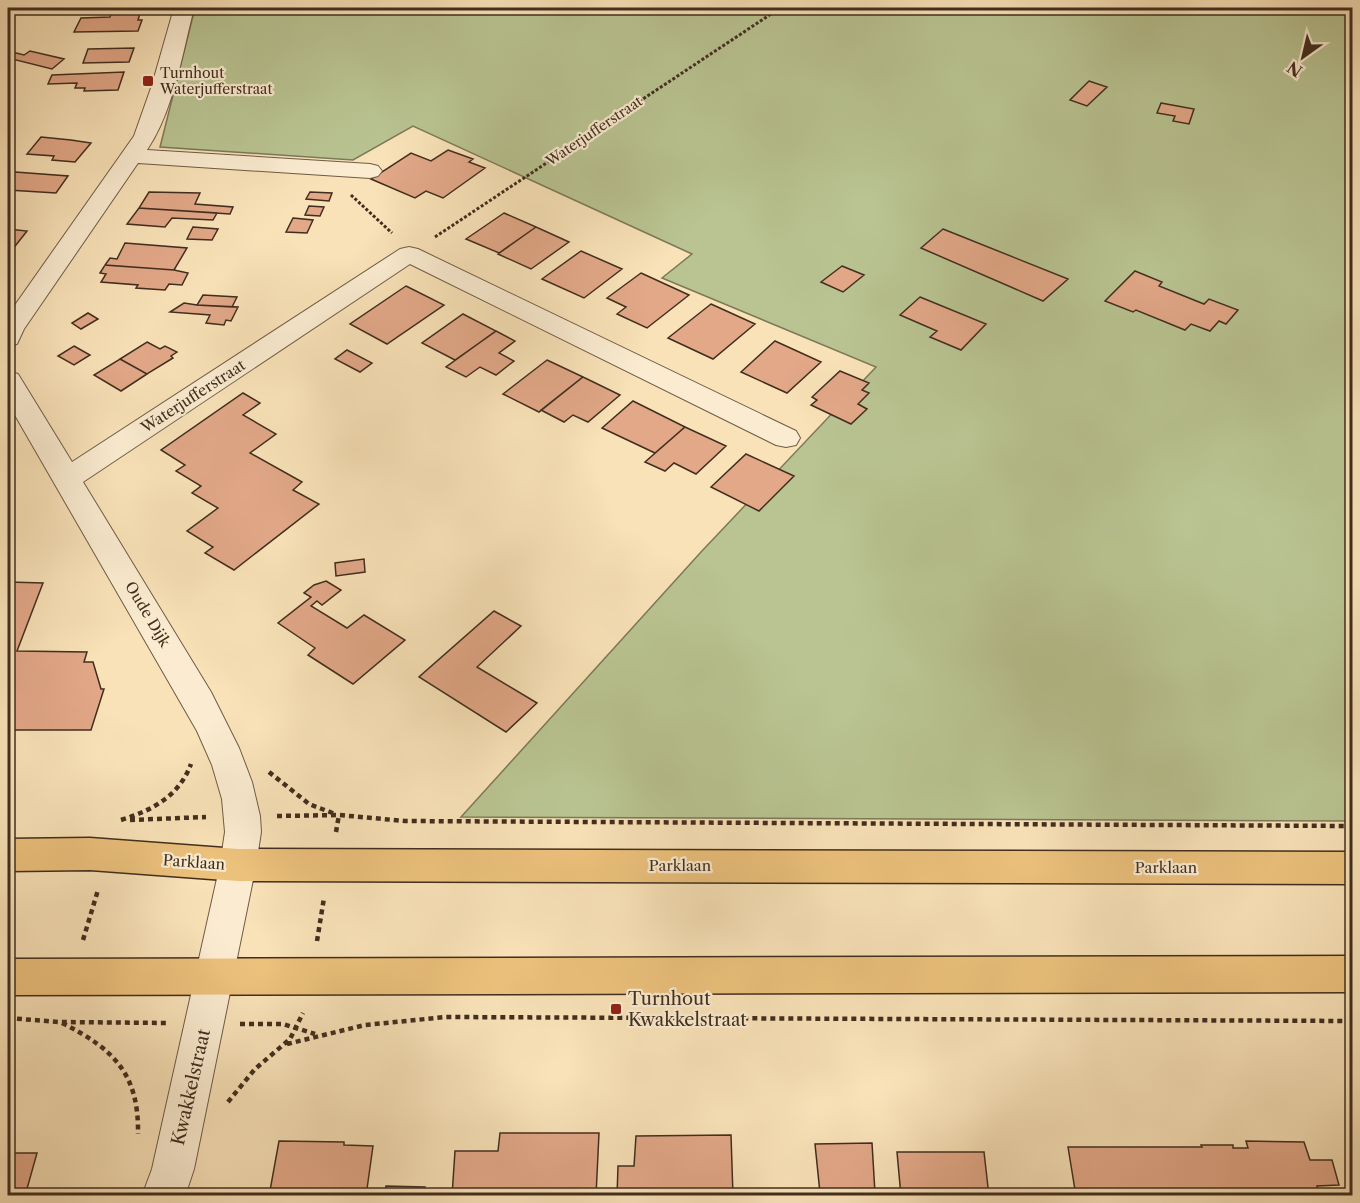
<svg xmlns="http://www.w3.org/2000/svg" width="1360" height="1203" font-family="'Libre Caslon Text',serif">
<style>
.green{fill:#b9c492;stroke:#7d7958;stroke-width:1.5}
.building{fill:#e2a888;stroke:#412e1f;stroke-width:1.5}
.lines{fill:none;stroke-linecap:round;stroke-linejoin:round}
.minor-casing{stroke:#6f5b45;stroke-width:2}
.primary-casing{stroke:#412e1f;stroke-width:3}
.path-far1{stroke:#412e1f;stroke-width:3;stroke-dasharray:3 2;stroke-linecap:butt}
.path{stroke:#412e1f;stroke-width:4.5;stroke-dasharray:5 4;stroke-linecap:butt}
.minor{fill:#fbecd1;fill-rule:evenodd}
.primary{fill:#ecc17c;fill-rule:evenodd}
.poi-dot{fill:#8f2418;stroke:#fbecd1;stroke-width:2}
.labels{text-anchor:middle;dominant-baseline:central;stroke-width:4.5;stroke-linejoin:round;paint-order:stroke}
.far-poi-label{font-size:14px;fill:#412e1f;stroke:#fbecd1;text-anchor:start}
.far-street-label{font-size:14px;fill:#412e1f;stroke:#fbecd1}
.street-label{font-size:15px;fill:#412e1f;stroke:#fbecd1}
.near-poi-label{font-size:18px;fill:#412e1f;stroke:#fbecd1;text-anchor:start}
.near-street-label{font-size:18px;fill:#412e1f;stroke:#fbecd1}
</style>
<rect width="100%" height="100%" fill="#f9e2b8"/>
<filter id="stains"><feTurbulence type="fractalNoise" baseFrequency=".00333" numOctaves="4"/><feColorMatrix values="0 0 0 0 .2 0 0 0 0 .09 0 0 0 0 .02 0 0 0 .5 -.17"/></filter>
<radialGradient id="worn" r=".72"><stop offset=".6" stop-color="#630" stop-opacity="0"/><stop offset="1" stop-color="#630" stop-opacity=".3"/></radialGradient>
<path class="green" d="M195,8h1157v813l-891,-4 240,-265 175,-185 -214,-89 30,-24 -279,-128 -60,34 -193,-13z"/>
<path class="building" d="M141,10l-3,10h4l-4,11 -64,1 7,-14 29,-1 2,-6z
M134,48l-5,14 -46,1 5,-14z
M8,51l16,4 6,-4 34,8 -12,10 -44,-11z
M124,72l-6,18 -34,1 1,-3h-10l2,-5 -29,1 4,-9z
M1089,81l18,6 -20,19 -17,-6z
M1161,103l33,6 -5,15 -16,-3 2,-5 -18,-3z
M41,137l30,3 20,3 -16,19 -23,-2 2,-4 -27,-2z
M448,150l25,9 -4,3 16,6 -42,30 -17,-7 -11,7 -44,-19 40,-26 20,8z
M15,172l53,4 -12,17 -48,-3v-10z
M149,192l51,1 -5,11 38,3 -3,7 -91,-6z
M310,192l22,1 -3,8 -23,-2z
M309,206l15,1 -4,9 -15,-1z
M139,208l78,5 -4,7 -41,-2 -7,9 -38,-3z
M504,213l32,14 -37,26 -33,-14z
M293,218l20,2 -6,13 -21,-1z
M193,227l25,2 -6,11 -25,-1z
M536,227l33,15 -38,27 -33,-15z
M8,229l19,2 -19,24z
M943,229l125,50 -25,22 -122,-53z
M125,243l62,5 -13,22 -69,-5 5,-7 7,1z
M581,251l41,18 -38,29 -42,-19z
M105,265l69,5 14,3 -6,12 -13,-1 -4,6 -29,-2 2,-3 -37,-3 5,-8 -6,-1z
M842,266l22,9 -21,17 -22,-10z
M1135,271l27,11 -3,4 45,18 5,-5 29,11 -12,14 -7,-3 -9,10 -19,-7 -6,6 -49,-20 -3,2 -28,-11z
M641,273l48,22 -42,33 -30,-14 9,-7 -19,-9z
M406,286l38,19 -57,39 -37,-20z
M203,295l34,2 -5,10 -35,-2z
M920,297l66,27 -25,26 -31,-13 7,-6 -37,-16z
M184,303l13,2 41,2 -7,14 -5,-1 -2,5 -18,-2 4,-8 -40,-3z
M711,304l44,20 -42,35 -45,-21z
M88,313l10,6 -17,10 -9,-6z
M463,314l33,17 -41,29 -33,-17z
M496,331l19,10 -16,12 15,8 -18,14 -16,-8 -14,10 -20,-10z
M775,341l46,21 -34,31 -46,-21z
M147,342l13,7 5,-3 12,6 -6,4 2,2 -26,16 -27,-15z
M74,346l16,9 -16,10 -16,-9z
M347,350l25,13 -12,9 -25,-13z
M120,359l27,15 -26,17 -27,-16z
M547,360l36,17 -44,35 -36,-18z
M840,371l29,12 -7,7 7,3 -11,11 9,5 -16,15 -40,-19 6,-5 -5,-3z
M583,377l37,18 -32,27 -15,-7 -9,7 -23,-12z
M243,393l17,10 -17,12 33,19 -26,19 52,29 -9,8 26,14 -85,66 -29,-17 8,-6 -26,-16 31,-23 -26,-15 9,-7 -25,-15 9,-6 -24,-15z
M633,401l52,26 -30,26 -53,-25z
M685,427l41,19 -30,28 -22,-11 -9,8 -20,-9z
M746,454l48,22 -35,35 -48,-24z
M364,559l1,13 -29,4 -1,-13z
M326,581l15,9 -19,15 -5,-4 -6,5 36,22 17,-13 41,25 -52,44 -45,-29 7,-7 -37,-25 33,-26 -7,-4 10,-8z
M8,582l35,1 -26,68 70,1 -3,10h9l8,27h3l-13,41h-83z
M494,611l27,15 -44,41 60,36 -31,29 -87,-55z
M500,1133h99l-3,63h-144l3,-45h43z
M731,1135l2,61h-116l1,-30h16l2,-30z
M279,1141l65,1v3l29,1 -7,50h-97z
M1246,1141l58,1 6,18h22l7,25 -22,1 3,10h-244l-8,-49h134l-1,-2h32v3h15z
M872,1143l3,50h-55l-5,-49z
M897,1152h87l5,44h-88z
M8,1153h29l-12,43h-17z
M386,1186l39,1 -1,9h-40z"/>
<g class="lines">
<defs>
<path id="minor" d="M174,8h20c-12,46 -20,102 -47,142l223,14 8,2 4,5 -4,5 -8,2 -232,-15 -114,166 -7,15 -9,2v-31l126,-179 18,-51z
M409,247l9,2 378,182 4,7 -4,7 -10,2 -10,-2 -366,-181 -327,218 128,210 28,56 13,34 8,34 1,16 -5,33 -62,304 -9,27h-43l10,-27 68,-304 5,-33 -3,-33 -10,-34 -15,-34 -189,-328v-32l10,3 54,88 328,-213z"/>
<path id="primary" d="M90,838l148,11 1114,3v32l-1114,-3 -148,-11 -82,1v-32z
M1352,956v36l-1344,3v-36z"/>
</defs>
<use href="#minor" class="minor-casing"/>
<use href="#primary" class="primary-casing"/>
<path class="path-far1" d="M351,195l41,38
M435,237l345,-229"/>
<path class="path" d="M269,772l40,32 26,10
M277,816l62,-1 66,6 947,5
M121,820c32,-10 58,-24 70,-56
M130,820l76,-3
M336,832l3,-17
M83,940l15,-50
M317,941l7,-43
M8,1018l51,4 108,1
M62,1023c52,26 77,51 76,111
M240,1024h43l32,10
M287,1044l78,-19 81,-8 906,4
M228,1102l27,-33 35,-30 13,-26"/>
<use href="#minor" class="minor"/>
<use href="#primary" class="primary"/>
</g>
<g class="poi-dot">
<rect x="142" y="75" width="12" height="12" rx="3"/>
<rect x="610" y="1003" width="12" height="12" rx="3"/>
</g>
<g class="labels">
<g class="far-poi-label">
<text x="160" y="73">Turnhout<tspan x="160" dy="16">Waterjufferstraat</tspan></text>
</g>
<g class="far-street-label">
<text transform="translate(594 131) rotate(-34)">Waterjufferstraat</text>
</g>
<g class="street-label">
<text transform="translate(193 396) rotate(-33)">Waterjufferstraat</text>
<text transform="translate(148 614) rotate(59)">Oude Dijk</text>
<text transform="translate(194 862) rotate(4)">Parklaan</text>
<text x="680" y="865">Parklaan</text>
<text x="1166" y="867">Parklaan</text>
</g>
<g class="near-poi-label">
<text x="628" y="999">Turnhout<tspan x="628" dy="21">Kwakkelstraat</tspan></text>
</g>
<g class="near-street-label">
<text transform="translate(191 1087) rotate(-77)">Kwakkelstraat</text>
</g>
</g>
<rect width="1360" height="1203" fill="none" stroke="#f9e2b8" stroke-width="30"/>
<rect x="9" y="9" width="1342" height="1185" fill="none" stroke="#412e1f" stroke-width="3"/>
<rect x="15" y="15" width="1330" height="1173" fill="none" stroke="#412e1f" stroke-width="1.5"/>
<g transform="translate(1303 57) rotate(214)" stroke="#fbecd1" stroke-width="4.5" paint-order="stroke">
<path d="M0-4.5L10 22L0 15L-10 22Z" fill="#412e1f"/>
<text y="-9" font-size="16" font-weight="bold" text-anchor="middle" fill="#412e1f">N</text>
</g>
<rect width="100%" height="100%" filter="url(#stains)"/>
<rect width="100%" height="100%" fill="url(#worn)"/>
</svg>
